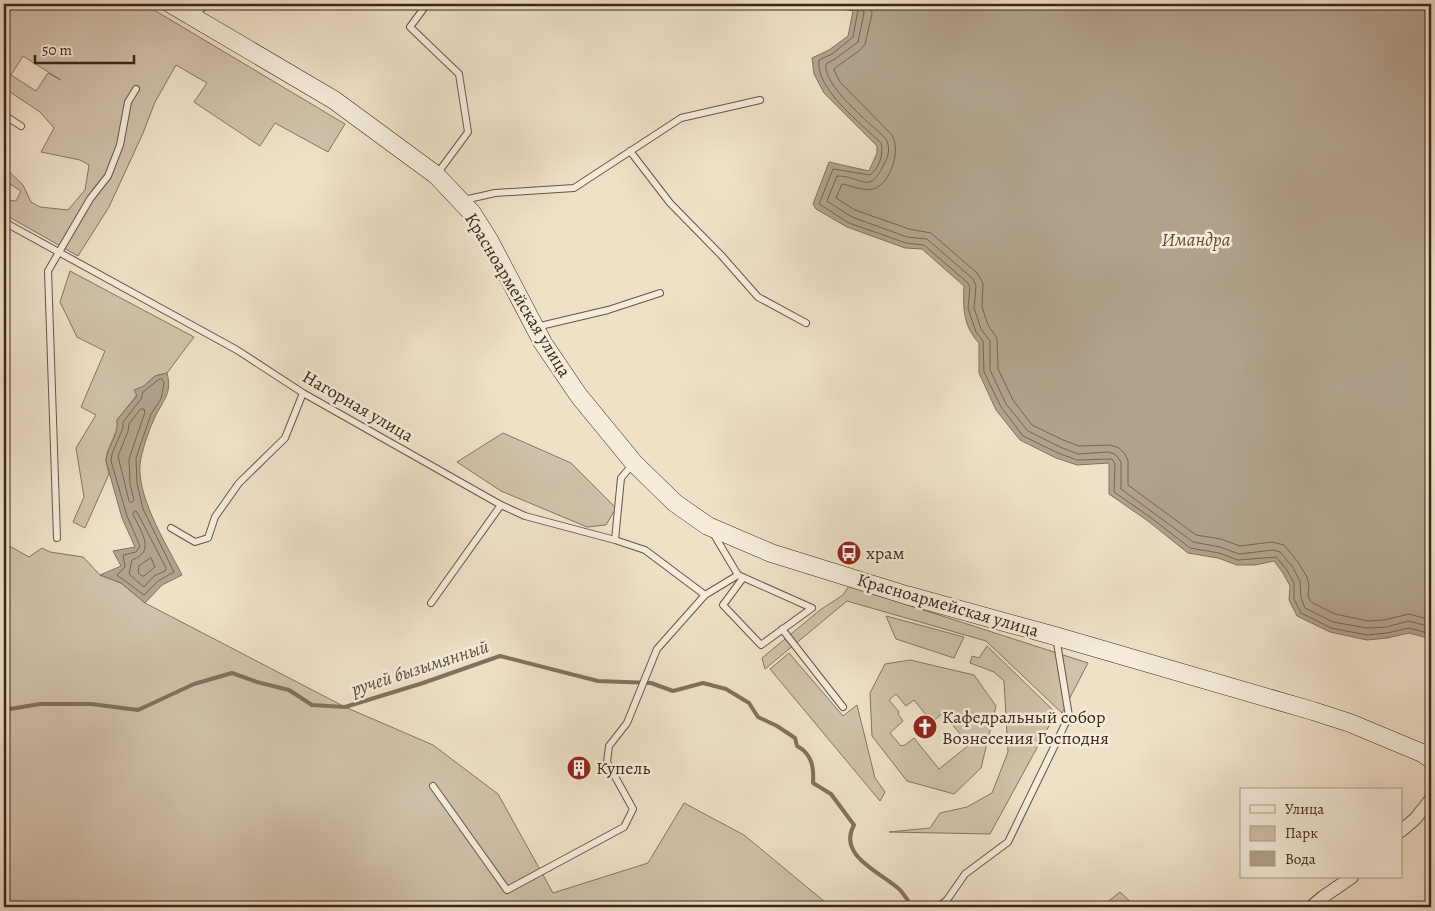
<svg xmlns="http://www.w3.org/2000/svg" width="1435" height="911" font-family="Alegreya,serif">
<style>
.green{fill:#d0c1aa;stroke:#847462;fill-rule:evenodd}
.water{fill:#b1a28c;stroke:#81715e}
.lines{fill:none;stroke-linecap:round;stroke-linejoin:round}
.shore{stroke:#756452;stroke-width:1}
.stream{stroke:#81715e;stroke-width:4}
.lane-casing{stroke:#665645;stroke-width:8}
.street-casing{stroke:#665645;stroke-width:14}
.secondary-casing{stroke:#392719;stroke-width:19}
.lane{stroke:#f5ecdb;stroke-width:6}
.street{stroke:#f5ecdb;stroke-width:12}
.secondary{stroke:#f5ecdb;stroke-width:18}
.labels{text-anchor:middle;dominant-baseline:central;stroke-width:5;stroke-linejoin:round;paint-order:stroke}
.street-label{font-size:18px;fill:#392719;stroke:#f5ecdb}
.poi-label{font-size:18px;fill:#392719;stroke:#f5ecdb;text-anchor:start}
.water-label{font-size:19px;font-style:italic;fill:#5d4c3c;stroke:#f5ecdb}
</style>
<rect width="100%" height="100%" fill="#efe1c8"/>
<filter id="stains"><feTurbulence type="fractalNoise" baseFrequency=".004" numOctaves="4"/><feColorMatrix values="0 0 0 0 .2 0 0 0 0 .09 0 0 0 0 .02 0 0 0 .5 -.17"/></filter>
<radialGradient id="worn" r=".72"><stop offset=".6" stop-color="#630" stop-opacity="0"/><stop offset="1" stop-color="#630" stop-opacity=".3"/></radialGradient>
<path class="green" d="M4,4h140l201,120 -17,28 -53,-29 -15,23 -66,-44 13,-19 -31,-18 -21,37 -12,31 -34,74 -31,49 -74,-42v-14l12,1 5,-10 -17,-11v-13l19,18 8,17 9,5 28,3 17,-20 4,-25 -9,-5 -39,-8 13,-24 -14,-16 -36,-24zM23,56l38,24 -13,-7 -12,18 -25,-16z
M70,271l124,66 -27,36 -12,3 -11,10 -27,34 1,7 -11,26 -1,8 3,13 -24,54 -12,-6 11,-25 -8,-49 20,-33 -15,-8 24,-56 -28,-14 -17,-35z
M503,433l68,30 45,45 -10,17 -19,2 -86,-36 -44,-29z
M4,543l25,14 13,-9 8,4 33,5 17,18 21,8 24,20 200,104 88,38 65,49 55,99 95,-30 36,-60 60,32 87,72h-827z
M849,586l239,77 -26,50 -76,-72 -139,-40 -82,68 -3,-11 58,-48 23,-15z
M886,616l78,21 -10,21 -58,-19z
M987,646l69,67 -66,121 -101,-2 41,-4 10,-15 27,-6 25,-14 16,-41 -4,-71 -10,-9 -24,-9 2,-7 7,2z
M789,653l54,63 14,-11 18,73 10,14 -5,9 -110,-132z
M910,660l64,15 22,31 -15,62 -27,26 -47,-13 -35,-45 -2,-43 15,-29zM896,694l10,12 8,-6 18,22 11,-9 26,32 -30,24 -25,-31 -9,7 -4,1 -11,-13 13,-12 -5,-7 1,-2 -10,-12z
M1120,892l16,15h-35z"/>
<path class="water" d="M820,4h611v635l-22,-6 -22,5 -20,2 -37,-8 -33,-16 -8,-16 1,-14 -7,-13 -9,-12 -19,4h-18l-19,-7 -30,-5 -40,-32 -39,-27v-31l-32,2 -21,-7 -36,-18 -24,-30 -17,-37v-30c-16,-17 -16,-35 -15,-57l-42,-37 -17,-1 -58,-21 -31,-18 -3,-5 16,-42 40,9 8,-18v-7l-53,-53 -10,-19 -2,-16 17,-8 19,-14 5,-25z
M167,373c5,19 -2,25 -11,42 -6,12 -12,29 -15,43 -8,34 26,87 41,117l-20,10 -17,18 -24,-20 -21,-8 21,-9 -8,-15 22,-4 -13,-29 -16,-57c1,-14 13,-26 11,-41l20,-24 -3,-6 10,-4 11,-10z"/>
<g class="lines">
<path class="shore" d="M846,4l9,2 3,4 -5,27 -21,17 -13,6c-4,29 43,64 62,83 3,11 -2,26 -11,32l-37,-6 -14,35 30,19 57,20 18,2 44,38 2,4 -2,21 8,24 7,9 1,31 17,35 22,29 35,17 19,7 35,-1 3,5 -1,28 36,25 40,31 29,5 19,7 38,-3 11,13 7,13v16l7,14 30,15 36,7 20,-2 22,-5 22,6
M862,4l2,9 -6,29 -23,17 -9,5c-4,21 45,60 60,75 4,8 3,16 -1,23 -16,35 -21,14 -48,14l-10,25 25,16 55,20 20,2 46,40 3,7 -2,22 7,21 9,12v29l16,34 22,27 32,16 18,7 30,-2 7,2 6,8v27l72,53 27,5 19,7 34,-4 7,2 12,14 8,15 1,17 4,10 28,14 34,6 19,-1 23,-6 22,6
M871,4l1,10 -7,30 -5,6 -25,18 -1,2 6,12 52,53c9,15 -1,49 -19,54 -10,2 -21,-3 -31,-5l-6,14 19,12 54,19 22,4 46,40 6,10 -1,24 6,18 9,13 1,31 15,31 19,25 31,15 16,6 31,-1 9,3 6,6 3,7v24l68,50 25,4 19,7 32,-4 12,3 14,17 9,15 2,8 -1,11 3,6 24,12 33,7 16,-1 25,-6 22,6
M162,379l2,4 -3,16 -10,15 -15,44 1,25 6,26 31,63 -16,9 -14,14 -27,-20 8,-8 -2,-12 13,-3 4,-6 -13,-30 -16,-55 1,-7 11,-26v-6l18,-23 2,-7 15,-12z
M141,409h3l1,3 -16,47 1,25 4,16 -3,3 -2,-2 -11,-45 10,-25 1,-7z
M135,511l2,1 29,56 -1,3 -11,5 -10,11 -15,-13 3,-14c25,-9 8,-29 1,-46z
M151,558l4,9 -11,9h-2l-4,-3 1,-7z"/>
<path class="stream" d="M4,710l36,-6h51l47,6 56,-26 38,-11 25,9 32,8 23,15 33,2 78,-24 77,-27 98,25 53,2 22,8 30,-8 23,6 23,14 9,14 19,9 18,12 2,8c15,8 17,21 16,37l18,11 23,31c-18,32 31,49 47,66 4,5 8,11 11,16"/>
<defs>
<path id="lane" d="M427,4l-17,23 49,47 9,58 -31,42
M194,16l12,-12
M4,115l17,11
M630,151l40,52 51,52 37,42 48,26
M464,200l31,-7 79,-5 107,-70 79,-18
M4,222l233,128 66,43 198,112 24,11 90,24 30,10 60,45
M536,327l72,-17 52,-17
M171,528l24,14 13,-4 7,-21 24,-34 46,-45 18,-45
M713,533l25,42 74,33 -51,37 -38,-40 20,-27
M57,538l-9,-267 42,-72 18,-23 12,-31 8,-43 8,-13
M615,540l6,-62 12,-14
M431,603l70,-98
M782,629l61,78
M433,786l74,104 117,-63 9,-18 -26,-47 2,-16 18,-23 30,-74 48,-54 33,-20
M938,907l9,-7 18,-26 43,-32 61,-126 -13,-79"/>
<path id="street" d="M1401,831l14,-12 16,-20
M1311,907l12,-10 29,-20"/>
<path id="secondary" d="M171,4l163,96 102,75 36,38 17,27 54,103 36,53 55,67 41,40 33,23 63,27 135,42 149,41 258,75 37,12 72,30 9,6"/>
</defs>
<use href="#lane" class="lane-casing"/>
<use href="#street" class="street-casing"/>
<use href="#secondary" class="secondary-casing"/>
<use href="#lane" class="lane"/>
<use href="#street" class="street"/>
<use href="#secondary" class="secondary"/>
</g>
<defs>
<symbol id="bus-disc" viewBox="-11 -11 22 22"><circle r="9.5" fill="#8f2418" stroke="#f5ecdb"/><path d="M-5-6H5V4H4V6H2V4H-2V6H-4V4H-5ZM-3.5-4V0h7V-4ZM-3.5 1.2v1.5H-2V1.2ZM2 1.2v1.5H3.5V1.2Z" fill="#fff"/></symbol>
<symbol id="church-disc" viewBox="-11 -11 22 22"><circle r="9.5" fill="#8f2418" stroke="#f5ecdb"/><path d="M-1.2-6h2.4v3.5h3.3v2.4h-3.3V6h-2.4V-.1h-3.3v-2.4h3.3Z" fill="#fff"/></symbol>
<symbol id="building-disc" viewBox="-11 -11 22 22"><circle r="9.5" fill="#8f2418" stroke="#f5ecdb"/><path d="M-4-6H4V6H1V3H-1V6H-4ZM-2.5-4.3h1.7v1.8h-1.7ZM.8-4.3h1.7v1.8H.8ZM-2.5-1h1.7V.8h-1.7ZM.8-1h1.7V.8H.8Z" fill="#fff"/></symbol>
</defs>
<g fill-rule="evenodd">
<use href="#bus-disc" x="835" y="539" width="28" height="28"/>
<use href="#church-disc" x="911" y="713" width="28" height="28"/>
<use href="#building-disc" x="565" y="754" width="28" height="28"/>
</g>
<g class="labels">
<g class="street-label">
<text transform="translate(518 295) rotate(59)">Красноармейская улица</text>
<text transform="translate(358 406) rotate(30)">Нагорная улица</text>
<text transform="translate(948 605) rotate(16)">Красноармейская улица</text>
</g>
<g class="poi-label">
<text x="866" y="553">храм</text>
<text x="942" y="717">Кафедральный собор<tspan x="942" dy="21">Вознесения Господня</tspan></text>
<text x="596" y="768">Купель</text>
</g>
<g class="water-label">
<text x="1196" y="240">Имандра</text>
<text transform="translate(420 668) rotate(-18)">ручей бызымянный</text>
</g>
</g>
<rect width="1435" height="911" fill="none" stroke="#efe1c8" stroke-width="20"/>
<rect x="5" y="5" width="1425" height="901" fill="none" stroke="#392719" stroke-width="2.5"/>
<rect x="10" y="10" width="1415" height="891" fill="none" stroke="#392719"/>
<rect x="1240" y="788" width="162" height="90" fill="#f5ecdb" stroke="#aa9d8d"/>
<rect x="1250" y="805" width="25" height="8" fill="#f5ecdb" stroke="#aa9d8d"/>
<text x="1285" y="814" font-size="15" fill="#392719">Улица</text>
<rect x="1250" y="826" width="25" height="15" fill="#d0c1aa" stroke="#aa9d8d"/>
<text x="1285" y="838" font-size="15" fill="#392719">Парк</text>
<rect x="1250" y="851" width="25" height="15" fill="#b1a28c" stroke="#aa9d8d"/>
<text x="1285" y="864" font-size="15" fill="#392719">Вода</text>
<path d="M35 55v8h99v-8" fill="none" stroke="#392719" stroke-width="2.5"/>
<text x="42" y="55" font-size="15" fill="#392719" stroke="#f5ecdb" stroke-width="4" paint-order="stroke">50 m</text>
<rect width="100%" height="100%" filter="url(#stains)"/>
<rect width="100%" height="100%" fill="url(#worn)"/>
</svg>
